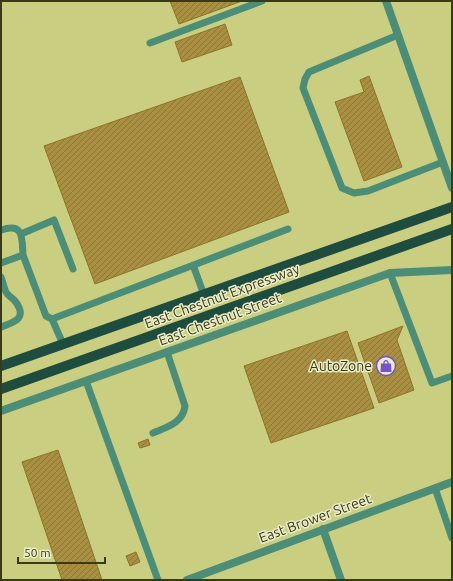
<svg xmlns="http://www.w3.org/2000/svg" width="453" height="581" font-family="Ubuntu,sans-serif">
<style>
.building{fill:url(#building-hatch);stroke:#8d7426}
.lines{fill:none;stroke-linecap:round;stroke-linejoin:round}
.service{stroke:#4c8d78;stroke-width:7}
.minor{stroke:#4c8d78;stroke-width:8}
.tertiary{stroke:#4c8d78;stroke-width:8}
.primary{stroke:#1e4c3e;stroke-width:10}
.labels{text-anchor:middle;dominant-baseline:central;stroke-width:3;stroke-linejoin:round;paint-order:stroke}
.street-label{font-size:14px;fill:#393a1a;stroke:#e9ecc6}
.poi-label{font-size:14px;fill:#393a1a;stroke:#e9ecc6;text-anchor:end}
</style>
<defs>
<pattern id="building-hatch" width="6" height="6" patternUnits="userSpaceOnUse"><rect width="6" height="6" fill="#a88f44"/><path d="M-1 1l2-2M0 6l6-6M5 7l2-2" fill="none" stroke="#8a7638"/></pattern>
</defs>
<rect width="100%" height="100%" fill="#cace81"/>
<path class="building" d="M170,1h72l-63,23z
M225,24l7,21 -50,17 -7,-20z
M369,76l33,91 -38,14 -29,-79 29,-10 -4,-12z
M240,77l49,135 -194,72 -51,-138z
M403,326l-6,14 17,50 -35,13 -21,-60z
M347,331l27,77 -103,35 -27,-77z
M148,439l2,6 -10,3 -2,-5z
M58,450l44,130h-40l-40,-118z
M136,552l4,10 -10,4 -4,-10z"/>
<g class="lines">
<path class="service" d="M398,35l-89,37 -4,7 -2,9 39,100 12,5 14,-2 75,-29
M150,43l112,-42
M1,230c23,-8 21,8 22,25
M21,234l33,-14 19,49
M1,263l22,-8 23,61 6,3 11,25
M193,265l11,30
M390,273l42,110 20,-7
M1,277c2,5 3,11 5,15 2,4 7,6 9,9 13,17 0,21 -14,26
M52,319l236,-90
M86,381l72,199
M153,433c14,-6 30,-10 32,-27l-18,-54
M435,488l17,50"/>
<path class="minor" d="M1,411l389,-138 62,-3
M323,529l18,51
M187,580l265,-98"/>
<path class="tertiary" d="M386,1l66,187"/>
<path class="primary" d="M1,366l451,-159
M1,389l451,-160"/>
</g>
<defs>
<symbol id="shop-ring" viewBox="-11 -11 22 22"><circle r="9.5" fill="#e9ecc6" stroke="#7354ce" stroke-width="1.5"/><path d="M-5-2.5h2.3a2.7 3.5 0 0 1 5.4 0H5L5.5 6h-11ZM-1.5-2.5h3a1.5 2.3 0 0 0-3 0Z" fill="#7354ce"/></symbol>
</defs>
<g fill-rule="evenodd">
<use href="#shop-ring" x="375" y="355" width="22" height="22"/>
</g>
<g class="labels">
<g class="street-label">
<text transform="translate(222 296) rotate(-20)">East Chestnut Expressway</text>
<text transform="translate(220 319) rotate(-20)">East Chestnut Street</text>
<text transform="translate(315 518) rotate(-20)">East Brower Street</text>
</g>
<g class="poi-label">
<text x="372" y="366">AutoZone</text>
</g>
</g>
<rect width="453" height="581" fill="none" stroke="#393a1a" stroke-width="4"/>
<path d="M18 557v6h87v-6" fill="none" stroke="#393a1a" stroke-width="2"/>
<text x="24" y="557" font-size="12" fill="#393a1a" stroke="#e9ecc6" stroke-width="3" paint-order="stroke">50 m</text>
</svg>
